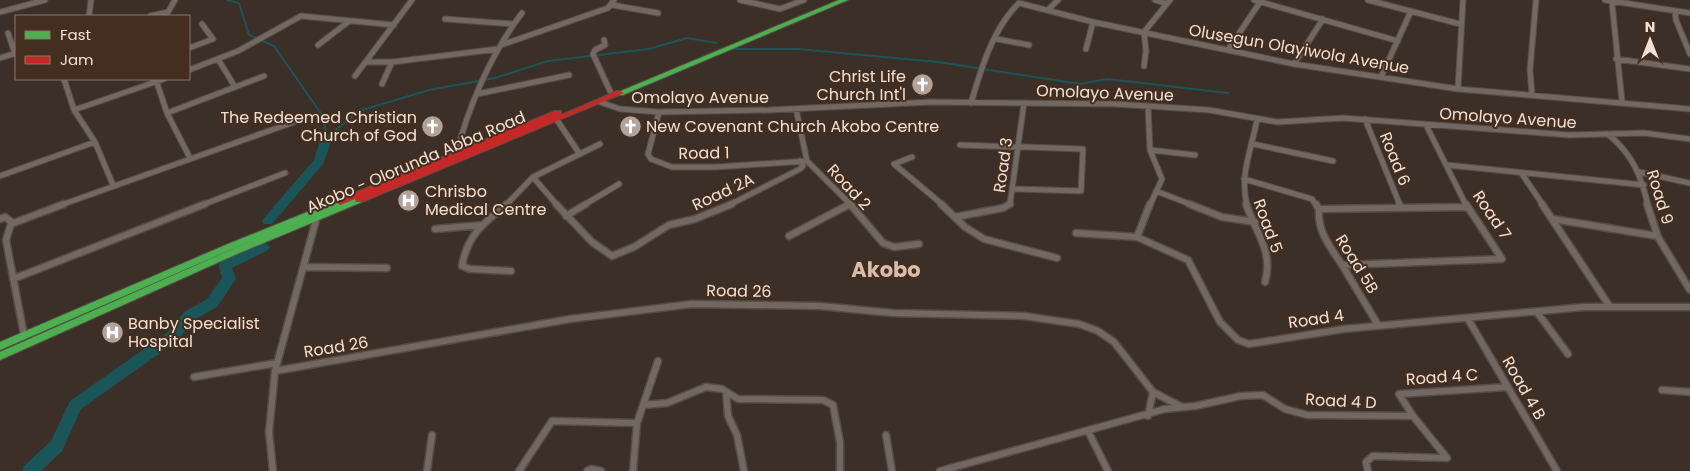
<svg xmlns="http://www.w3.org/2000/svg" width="1690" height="471" font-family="Poppins,sans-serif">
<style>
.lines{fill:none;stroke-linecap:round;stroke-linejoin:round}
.stream{stroke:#1a5659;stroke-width:2}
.river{fill:#1a5659;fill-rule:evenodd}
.street-far1-casing{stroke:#574c45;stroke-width:7}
.street-casing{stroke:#574c45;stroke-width:9}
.fast-casing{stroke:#574c45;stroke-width:2}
.jam-casing{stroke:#574c45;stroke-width:2}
.street-far1{stroke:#726761;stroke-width:5}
.street{stroke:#726761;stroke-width:6}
.fast{fill:#4caf50;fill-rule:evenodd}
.jam{fill:#c62828;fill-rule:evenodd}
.labels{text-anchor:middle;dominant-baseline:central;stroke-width:4;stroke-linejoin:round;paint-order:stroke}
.street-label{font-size:16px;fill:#f0e1d8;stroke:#442e1f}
.poi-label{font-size:16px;fill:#f0e1d8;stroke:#442e1f;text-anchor:start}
.district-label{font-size:21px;font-weight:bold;fill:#d9bdab;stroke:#442e1f}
</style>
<rect width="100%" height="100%" fill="#3c2f27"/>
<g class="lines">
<path class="stream" d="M227,0l12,3 10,32 25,11 48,69 5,22 32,-26 70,-21 66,-12 53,-17 101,-12 38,-11 29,5
M729,49h69l140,13 142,22 27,-5 121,14"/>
<path class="river" d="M327,133l6,4 -10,27 -51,60h-8l-2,-3 2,-3 50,-58 7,-23z
M264,242l6,5 -2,3 -36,18 4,11 -19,28 -23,13 -17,21 -96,68 -19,42 -21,20h-19l2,-5 27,-25 19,-40 97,-68 17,-21 23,-13 15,-21 -3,-12 1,-3z"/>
<defs>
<path id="street-far1" d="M740,0l40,9 24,-9
M1155,0l12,4
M1254,0l144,41
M1368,0l92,24
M1605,0l85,13
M1612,3l10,98
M612,5l46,8
M1048,10l10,-10
M1675,11l1,9 14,34
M0,12l45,-12
M89,16l2,-16
M150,16l18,-4 7,-12
M445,19l68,5
M8,33l7,21
M997,39l32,6
M604,40l1,5 -10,5 -2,4 17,37
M318,45l30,-23
M501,45l107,-37 6,-8
M189,48l24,-9 -11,-15
M1086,49l7,-27
M1228,50l32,-48
M0,58l16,-5
M218,59l17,28
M1616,59l74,10
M367,62h25l106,-13
M1294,64l29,-45
M1144,66l2,-15 -2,-19 26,-32
M189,70l49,-19 63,-35 93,9
M355,76l57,-76
M1381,77l30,-66
M64,79l10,31 21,32 18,43
M156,80l11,33 23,45
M382,84l10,-22
M1458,89l5,-89
M477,94l92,-19
M1532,94l-2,-24 6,-70
M600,102l20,7 39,3 110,-2 163,-8 183,2 94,6 68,12 66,-4 226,17 75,-2 46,6
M971,103c10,-34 22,-75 48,-100l74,19 201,42 164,25 232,20
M1148,106l2,44 12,29 -12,26
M796,109l11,52 44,44
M74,110l90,-31
M659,112l-11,42 3,5 21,8h44l91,-6
M167,113l97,-37
M1365,119l35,86
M557,120l22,33
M1426,125l40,80
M1609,135c24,20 32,41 39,70
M1253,144l80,17
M960,145l123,4 -2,42 -68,-2
M1150,150l45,5
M459,157l-3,-3c14,-51 34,-99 66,-141
M912,157l-18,7 49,41
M1447,165l197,20
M1639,172l51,11
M1522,174l21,31
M0,176l95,-34
M533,177l24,28
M1244,179l68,20 4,6
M1156,191l36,14
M61,205l233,-83
M202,205l83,-32
M506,205l27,-28 67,-33
M584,205l35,-21
M729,205l71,-36 3,-3 -3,-5
M847,205l3,-1
M1008,205l2,-1 14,-101
M1247,205c-8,-29 5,-57 10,-86"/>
<path id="street" d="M507,204c-23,19 -40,31 -45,62l8,3 41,2
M556,204l36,38 20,14 22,-9 35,-22 26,-6 37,-15
M850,204l33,39 11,4 25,-3
M941,204l24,23 19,12 73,19
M1150,204l-13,33 51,23 32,62 18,18 11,4 95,-15 240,-22h106
M1189,204l33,13 33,5
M1246,204c9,27 28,48 19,78
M1316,204l3,5c-2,24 13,40 25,59 11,19 23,38 34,57
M1399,204l2,4
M1542,204l68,103
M1647,204l11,33 32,53
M1319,209l148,-2
M566,216l20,-12
M955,217l48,-9 7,-4
M0,219l5,-2 8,6
M1553,219l104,17
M435,229l48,-4
M1076,233l61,4
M789,236l61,-32
M1342,265l160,-6 -36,-55
M304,267l83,1
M13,279l192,-75
M1537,312l31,42
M1468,319l89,152
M24,335l-18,-95 5,-16 53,-20
M275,371l295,-52 122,-15 128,2 73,7 131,3 55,8 19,7 16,11 39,50 29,15
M194,377l83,-14
M1662,390l28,2
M726,392l2,24 9,19 7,36
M643,405l24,-2 39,-16 16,2 16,10 85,1 10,5 7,37v29
M1148,416l5,-24
M1088,431l20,40
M886,435l6,36
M1447,458l-34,-42 -14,-22 108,-7
M273,471l-4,-39 6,-61 41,-151
M427,471l5,-36
M519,471l33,-50 85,2
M587,471l4,-2 10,2
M633,471l4,-48 21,-62
M940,471l225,-62 30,-3 46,-10 22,-1 22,14 22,6 106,1
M1368,471l-2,-9 7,-6 74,2"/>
<path id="fast" d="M839,0h9l-225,95h-6l-1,-2z
M359,197l4,3 -1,2 -125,52 -237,106v-8l253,-112 -253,110v-8l228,-98 109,-44h6l1,3z"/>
<path id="jam" d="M617,91h3l4,2 -262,109h-6l-1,-3 -15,6 -4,-3 1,-2 218,-89h6v4z"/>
</defs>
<use href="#street-far1" class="street-far1-casing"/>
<use href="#street" class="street-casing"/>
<use href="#fast" class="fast-casing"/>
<use href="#jam" class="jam-casing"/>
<use href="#street-far1" class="street-far1"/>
<use href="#street" class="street"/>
<use href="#fast" class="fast"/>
<use href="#jam" class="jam"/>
</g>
<defs>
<symbol id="church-disc" viewBox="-11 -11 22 22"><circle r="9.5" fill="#b1a39a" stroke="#442e1f"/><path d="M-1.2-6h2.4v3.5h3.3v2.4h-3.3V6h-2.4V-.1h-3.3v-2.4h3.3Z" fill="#fff"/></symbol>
<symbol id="hospital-disc" viewBox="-11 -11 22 22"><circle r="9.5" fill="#b1a39a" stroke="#442e1f"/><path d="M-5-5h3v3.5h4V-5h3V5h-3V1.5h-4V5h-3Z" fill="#fff"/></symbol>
</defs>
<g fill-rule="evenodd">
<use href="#church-disc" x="910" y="72" width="25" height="25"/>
<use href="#church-disc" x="420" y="114" width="25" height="25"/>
<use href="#church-disc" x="618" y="114" width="25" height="25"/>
<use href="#hospital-disc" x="396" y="188" width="25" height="25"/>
<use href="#hospital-disc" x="100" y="320" width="25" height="25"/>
</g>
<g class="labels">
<g class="street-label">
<text transform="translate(1299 49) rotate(10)">Olusegun Olayiwola Avenue</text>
<text transform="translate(1105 93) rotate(2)">Omolayo Avenue</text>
<text x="700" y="97">Omolayo Avenue</text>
<text transform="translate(1508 118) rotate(4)">Omolayo Avenue</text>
<text transform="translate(704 153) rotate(-1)">Road 1</text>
<text transform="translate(1395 159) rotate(68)">Road 6</text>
<text transform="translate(416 162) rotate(-23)">Akobo - Olorunda Abba Road</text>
<text transform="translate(1003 165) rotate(-82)">Road 3</text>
<text transform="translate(849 187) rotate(47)">Road 2</text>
<text transform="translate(723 192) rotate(-25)">Road 2A</text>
<text transform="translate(1660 197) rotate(73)">Road 9</text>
<text transform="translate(1492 215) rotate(56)">Road 7</text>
<text transform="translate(1268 226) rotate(70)">Road 5</text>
<text transform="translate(1357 264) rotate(58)">Road 5B</text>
<text transform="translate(739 291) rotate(1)">Road 26</text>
<text transform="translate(1316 319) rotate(-8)">Road 4</text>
<text transform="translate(336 347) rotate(-9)">Road 26</text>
<text transform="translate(1442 377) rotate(-4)">Road 4 C</text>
<text transform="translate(1524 388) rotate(60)">Road 4 B</text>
<text transform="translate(1341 401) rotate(3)">Road 4 D</text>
</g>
<g class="poi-label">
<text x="906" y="76" text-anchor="end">Christ Life<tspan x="906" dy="18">Church Int'l</tspan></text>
<text x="417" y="117" text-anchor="end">The Redeemed Christian<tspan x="417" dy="18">Church of God</tspan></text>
<text x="646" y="126">New Covenant Church Akobo Centre</text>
<text x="425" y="191">Chrisbo<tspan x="425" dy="18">Medical Centre</tspan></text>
<text x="128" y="323">Banby Specialist<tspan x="128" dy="18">Hospital</tspan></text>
</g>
<g class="district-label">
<text x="886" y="269">Akobo</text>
</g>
</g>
<rect x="15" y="15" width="175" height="65" fill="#442e1f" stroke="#897669"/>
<rect x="25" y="31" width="25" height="8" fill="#4caf50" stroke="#897669"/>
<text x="60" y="40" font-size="15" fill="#f0e1d8">Fast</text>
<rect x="25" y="56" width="25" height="8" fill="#c62828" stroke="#897669"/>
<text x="60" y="65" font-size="15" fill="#f0e1d8">Jam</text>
<g transform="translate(1650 40)" stroke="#442e1f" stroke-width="4" paint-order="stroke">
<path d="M0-4L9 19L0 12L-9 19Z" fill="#f0e1d8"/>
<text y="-8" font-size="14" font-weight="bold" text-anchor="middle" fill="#f0e1d8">N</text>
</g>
</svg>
